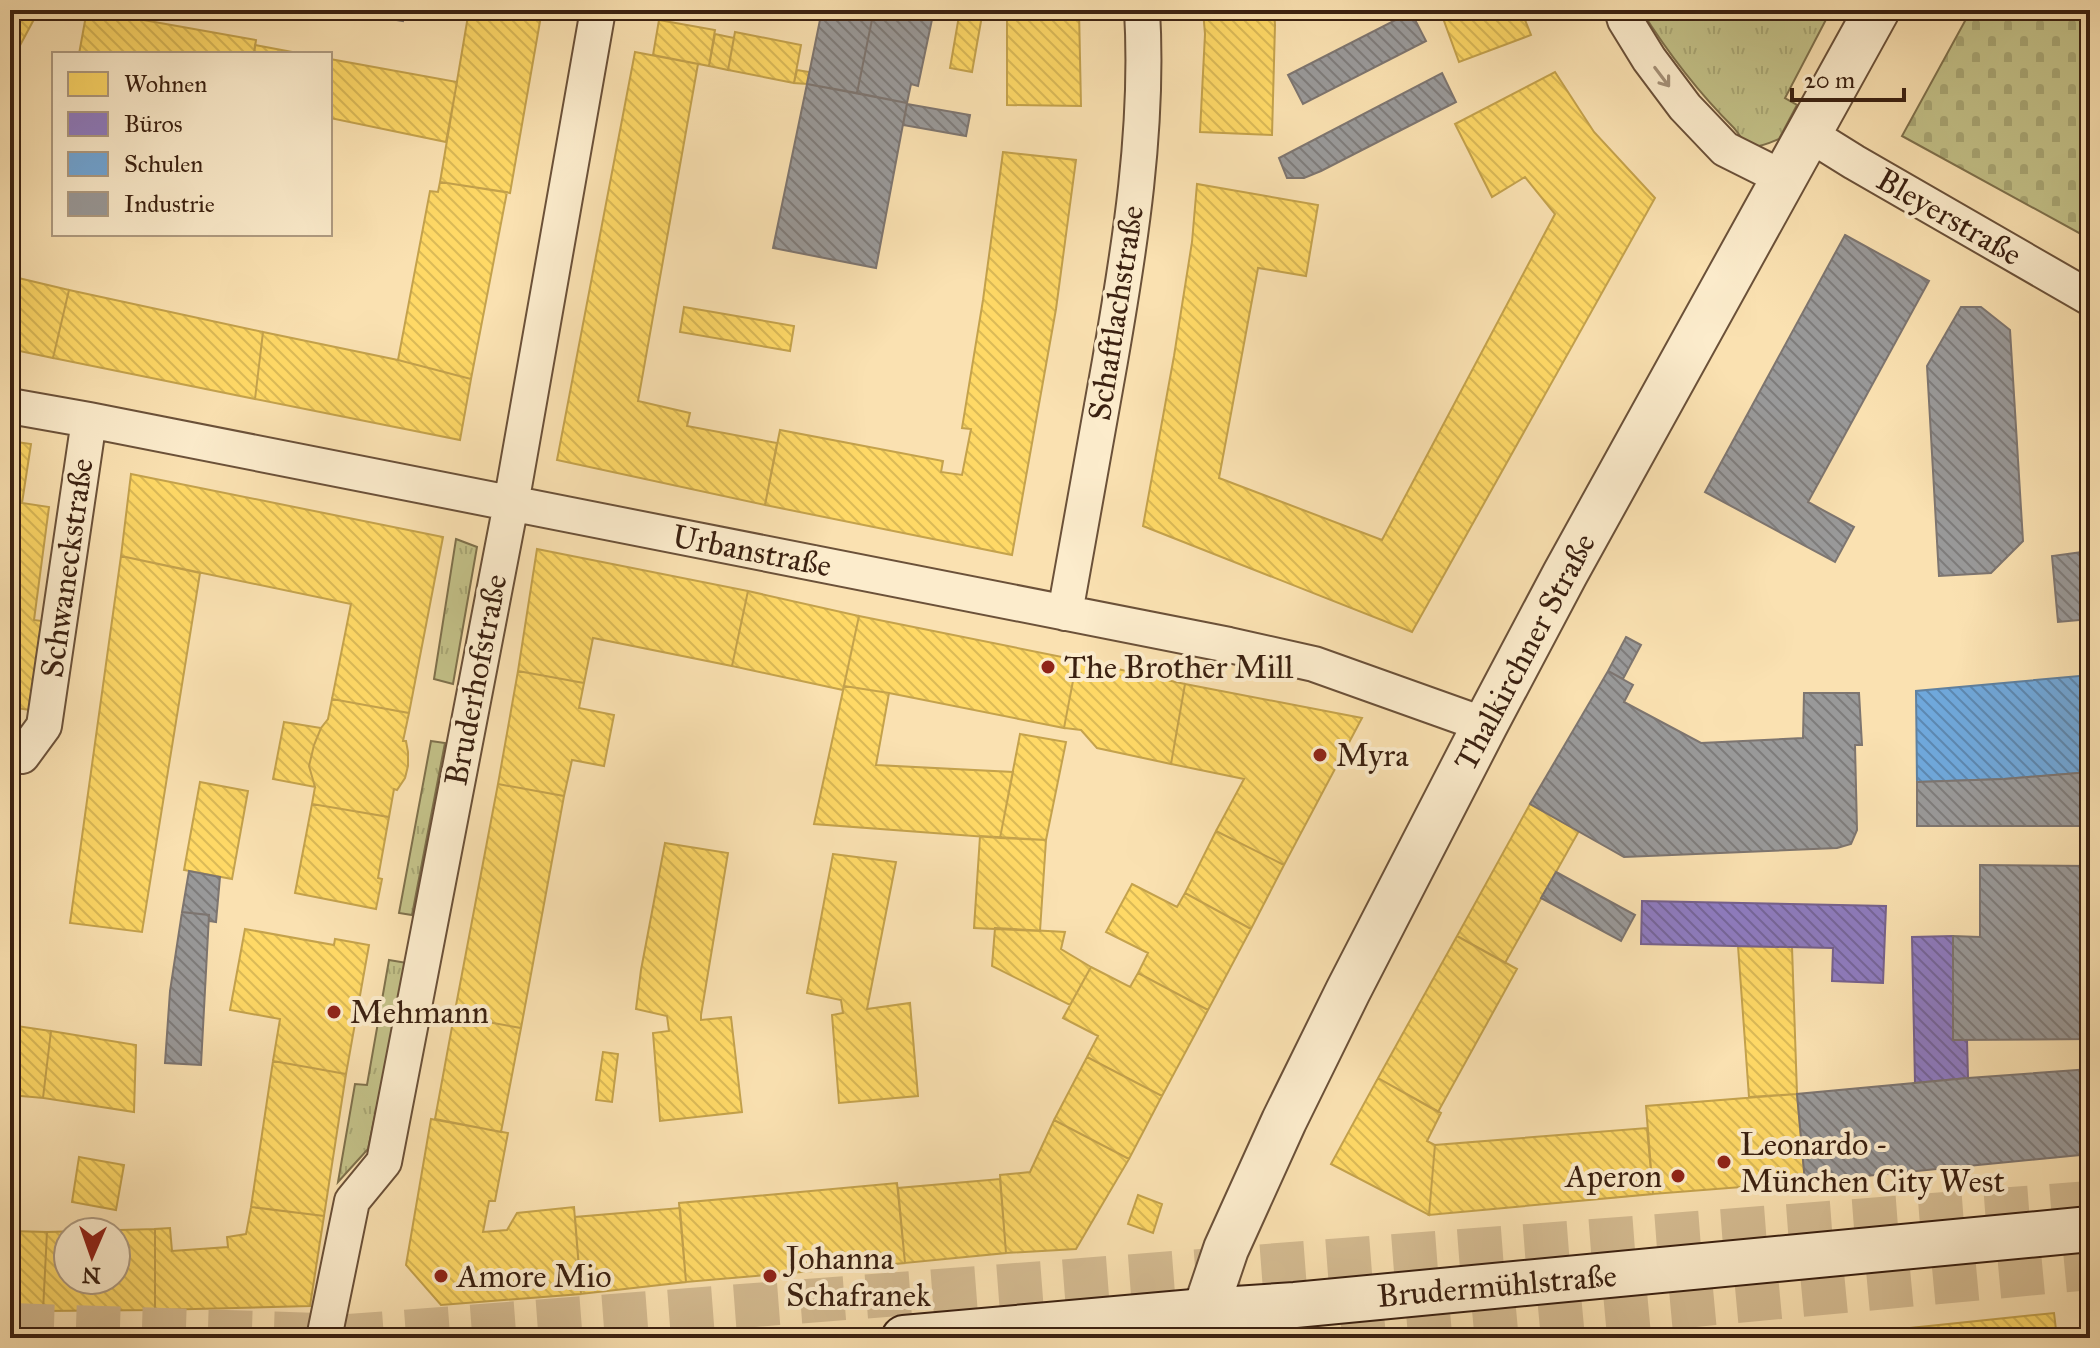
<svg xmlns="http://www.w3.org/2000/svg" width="2100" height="1348" font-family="'IM FELL Great Primer',serif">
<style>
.grass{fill:url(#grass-tufts);stroke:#7f714c;stroke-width:2}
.cemetery{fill:url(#cemetery-stones);stroke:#7f714c;stroke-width:2}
.homes{fill:url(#homes-back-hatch);stroke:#c4a24c;stroke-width:2;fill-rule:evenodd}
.offices{fill:url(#offices-back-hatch);stroke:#75618e;stroke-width:2}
.schools{fill:url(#schools-back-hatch);stroke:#5f809f;stroke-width:2}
.industry{fill:url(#industry-back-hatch);stroke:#7d7570;stroke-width:2}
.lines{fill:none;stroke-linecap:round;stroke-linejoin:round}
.trunk-tunnel{stroke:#d4bb91;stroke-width:44;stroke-dasharray:44 22;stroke-linecap:butt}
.minor-casing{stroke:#6b5139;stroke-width:38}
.tertiary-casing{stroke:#6b5139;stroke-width:48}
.secondary-casing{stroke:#3b2111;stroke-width:48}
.minor{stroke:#fceccc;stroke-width:34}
.tertiary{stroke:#fceccc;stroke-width:44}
.secondary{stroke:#fceccc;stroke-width:44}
.oneway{stroke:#a59178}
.poi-dot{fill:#8f2418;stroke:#fceccc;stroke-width:3}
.labels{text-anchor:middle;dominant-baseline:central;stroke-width:8;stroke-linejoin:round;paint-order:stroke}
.street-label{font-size:32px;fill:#3b2111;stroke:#fceccc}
.poi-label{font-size:32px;fill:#3b2111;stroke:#fceccc;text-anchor:start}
</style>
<defs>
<pattern id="grass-tufts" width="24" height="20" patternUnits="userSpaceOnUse" patternTransform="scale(2)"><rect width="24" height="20" fill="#c3c188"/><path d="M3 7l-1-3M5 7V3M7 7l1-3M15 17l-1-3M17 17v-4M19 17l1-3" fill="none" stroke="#a8a674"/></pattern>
<pattern id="cemetery-stones" width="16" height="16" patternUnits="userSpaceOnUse" patternTransform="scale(2)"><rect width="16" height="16" fill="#c3c188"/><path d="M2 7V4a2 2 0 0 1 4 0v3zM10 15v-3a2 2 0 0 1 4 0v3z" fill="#a8a674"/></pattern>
<pattern id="homes-back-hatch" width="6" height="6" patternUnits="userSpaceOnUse" patternTransform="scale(2)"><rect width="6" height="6" fill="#ffd966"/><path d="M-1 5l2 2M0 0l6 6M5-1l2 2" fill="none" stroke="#dbba57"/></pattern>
<pattern id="offices-back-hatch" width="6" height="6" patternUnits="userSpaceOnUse" patternTransform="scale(2)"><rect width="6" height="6" fill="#8e7cc3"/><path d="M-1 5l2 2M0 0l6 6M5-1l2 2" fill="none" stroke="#75659d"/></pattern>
<pattern id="schools-back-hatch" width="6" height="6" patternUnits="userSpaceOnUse" patternTransform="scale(2)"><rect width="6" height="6" fill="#6fa8dc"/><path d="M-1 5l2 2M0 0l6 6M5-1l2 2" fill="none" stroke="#5c88b1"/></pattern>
<pattern id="industry-back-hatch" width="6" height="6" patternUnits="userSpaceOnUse" patternTransform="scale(2)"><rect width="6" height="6" fill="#999"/><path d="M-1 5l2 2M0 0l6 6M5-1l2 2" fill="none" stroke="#7e7c7b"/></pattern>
</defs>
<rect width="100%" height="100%" fill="#fae1b1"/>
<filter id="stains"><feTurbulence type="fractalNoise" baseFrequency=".0025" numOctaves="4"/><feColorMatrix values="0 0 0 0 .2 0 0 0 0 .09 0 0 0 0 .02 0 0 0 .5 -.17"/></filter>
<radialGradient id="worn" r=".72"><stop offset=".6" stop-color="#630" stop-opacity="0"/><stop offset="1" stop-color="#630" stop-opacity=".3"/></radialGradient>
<path class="grass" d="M1641,10h190l-46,88 12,7 -18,34c-7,3 -22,10 -30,7 -5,-3 -11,-14 -16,-19 -36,-36 -65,-74 -92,-117z
M456,539l21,8 -24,137 -19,-5z
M431,741l14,2 -33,172 -13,-2z
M389,960l18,3 -39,186 -30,33 17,-98 12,1z"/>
<path class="cemetery" d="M1971,10h119v229l-188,-103z"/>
<path class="homes" d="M10,10h29l-29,54z
M87,10l169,30 -2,14h-175z
M469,10h73l-32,183 -70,-11z
M960,10h23l-11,62 -22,-4z
M1007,10h72l2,96 -74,-1z
M1203,10h71l1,15 -3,110 -72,-3 5,-98z
M1440,10h81l10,25 -72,27z
M659,20l56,10 -6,36 -56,-11z
M735,32l66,13 -7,38 -66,-13z
M715,34l19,4 -6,32 -19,-4z
M255,45l48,9h-49z
M635,52l63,12 -60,337 52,12 -3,13 90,17 -12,62 -208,-45z
M330,59l127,23 -11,60 -116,-24z
M797,70l12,2 -2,12 -13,-1z
M1555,72l39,60 61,66 -243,434 -269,-106 31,-170 18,-114 5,-58 121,21 -12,71 -48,-8 -39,210 163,62 173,-326 -30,-37 -33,20 -37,-73z
M1003,152l73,8 -20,149 -44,246 -247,-50 15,-75 163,31 -2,11 21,3 9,-46 -9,-1 21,-128z
M440,182l67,10 -36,187 -73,-19 32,-169 8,1z
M10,276l59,14 -16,68 -43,-9z
M69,290l194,42 -8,67 -202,-41z
M684,307l110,19 -4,25 -110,-19z
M263,332l135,28 73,19 -11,61 -205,-41z
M10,441l21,3 -9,59 27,4 -15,113 8,1 -12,89 -20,-3z
M131,474l312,63 -34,176 -77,-14 19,-95 -230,-48z
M537,549l211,42 -16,75 -139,-28 -9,45 -66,-12z
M121,556l79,17 -58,359 -72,-9z
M748,591l111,25 -16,74 -111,-24z
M859,616l218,44 -13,68 -175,-35 -45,-7z
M1077,660l108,24 -14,80 -74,-16 -16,-18 -17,-2z
M518,671l66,12 -5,25 35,7 -10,51 -32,-6 -8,36 -66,-12z
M1185,684l177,34 -78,147 -68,-34 28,-52 -73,-15z
M844,686l45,7 -13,72 137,7 -13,66 -186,-14z
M332,699l77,14 -6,28h3l2,11v14l-3,12 -8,12 -3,-1 -5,28 -77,-13 3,-17 -6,-21 5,-21 7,-17 7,-9z
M284,722l37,6 -7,17 -5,21 6,21 -42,-8z
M1020,734l46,8 -20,98 -46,-2z
M200,782l48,9 -16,88 -48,-9z
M498,784l66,12 -43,232 -67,-12z
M312,804l77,13 -11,61 4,1 -6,30 -81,-16z
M1530,804l49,27 -74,132 -48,-27z
M1216,831l68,34 -33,64 -66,-36z
M980,836l66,4 -6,91 -66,-3z
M665,843l63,10 -27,162v5l30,-3 11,95 -82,9 -7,-88 16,-2 -2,-15 -31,-7 5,-39z
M833,854l63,8 -29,147 43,-6 8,93 -79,7 -7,-88 11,-2 -2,-13 -34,-7z
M1132,884l45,23 8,-14 66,36 -43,81 -70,-37 10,-20 -42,-21z
M995,928l70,4 -4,17 30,18 -21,38 -78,-39z
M245,929l89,16 1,-6 34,6 -23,129 -73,-13 7,-42 -50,-9z
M1457,936l60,33 -79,143 -60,-34z
M1738,946l54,1 5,147 -48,3z
M1091,967l39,20 8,-14 70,37 -46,86 -75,-39 11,-21 -35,-18z
M454,1016l67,12 -20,104 -66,-13z
M10,1025l41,6 -8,67 -33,-3z
M51,1031l85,14 -2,67 -91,-14z
M603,1052l15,2 -6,48 -16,-2z
M1087,1057l75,39 -33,63 -75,-39z
M273,1061l73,13 -22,142 -73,-9z
M1378,1078l63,35 -14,28 8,4 -6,70 -98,-51z
M1797,1094l8,88 -152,12 -7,-88z
M431,1119l77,14 -13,68h-6l-6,31 24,-2 10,-17 57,-6 7,87 -140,11 -35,-40z
M1054,1120l75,39 -53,90 -70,4 -6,-78 30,-3z
M1647,1128l6,66 -224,21 6,-70z
M79,1157l45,8 -8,45 -44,-8z
M1000,1179l6,74 -101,10 -7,-75z
M897,1183l8,80 -219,19 -7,-79z
M1138,1195l24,9 -9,29 -25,-9z
M251,1207l73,9 -14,90 -155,4v-81l15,-1 2,23 56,-4 -1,-10 19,-3z
M680,1208l6,74 -105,12 -6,-77z
M155,1229v81l-112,1 4,-79zM68,1232h48v48h-48z
M10,1231l37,1 -4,79 -33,-2z
M2054,1313l3,25h-175v-7z
M1882,1331v7h-72l40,-4z"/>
<path class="offices" d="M1642,901l244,5 -3,77 -51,-2 1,-33 -192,-4z
M1953,936v104h14l1,38 -53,5 -3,-146z"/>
<path class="schools" d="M2090,675v97l-86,7 -87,3 -1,-91z"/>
<path class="industry" d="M361,10h44l-2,11 -43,-7z
M822,10h52l-17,83 -50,-9z
M874,10h60l-16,76 -7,-2 -4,19 -50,-10z
M1411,12l15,29 -123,63 -15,-29z
M1442,73l14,29 -135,69 -17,7h-17l-8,-20z
M807,84l100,19 -31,165 -103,-20z
M907,104l63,11 -4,21 -63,-11z
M1845,235l84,46 -121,221 46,25 -19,35 -130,-70z
M1961,307h20l29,23 13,211 -32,32 -52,3 -12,-210z
M2086,370h4v45z
M2090,551v68l-32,3 -6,-66z
M1626,637l15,8 -18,34 -15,-8z
M1608,671l25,14 -9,17 77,41 102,-5 1,-45h55l3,52h-7l2,85 -6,14 -14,4 -213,9 -94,-53z
M2090,772v54h-173v-44l87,-3z
M1980,865l110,1v173l-137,1v-104l27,1z
M189,871l31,6 -4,45 -7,-1v-6l-27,-3z
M1556,872l79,43 -14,26 -80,-43z
M182,912l27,3 -8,150 -36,-2 5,-72z
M2090,1069v85l-285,28 -8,-88 171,-16z"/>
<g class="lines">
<path class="trunk-tunnel" d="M10,1325l339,11 1741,-133
M1342,1338l748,-70"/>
<defs>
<path id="minor" d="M1622,10l3,10 24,39 36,48 40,42 58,29
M1809,134l45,28 236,136
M10,406l79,14 1140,225 85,19 171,61
M1065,613c15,-84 30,-168 45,-252 20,-115 39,-234 32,-351
M22,756l22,-30 45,-306
M324,1338l28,-137 32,-39 127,-658 87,-494"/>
<path id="tertiary" d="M1205,1311l21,-62 58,-128 64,-130 137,-266 80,-151 312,-564"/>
<path id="secondary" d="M904,1338l301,-27 90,-6 795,-76"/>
</defs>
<use href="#minor" class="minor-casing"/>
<use href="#tertiary" class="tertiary-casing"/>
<use href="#secondary" class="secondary-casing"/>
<use href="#minor" class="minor"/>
<use href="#tertiary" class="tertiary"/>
<use href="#secondary" class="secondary"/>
</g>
<defs><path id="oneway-shaft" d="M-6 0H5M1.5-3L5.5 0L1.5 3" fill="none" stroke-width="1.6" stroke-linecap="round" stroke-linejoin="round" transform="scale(2)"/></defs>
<use class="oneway" href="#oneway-shaft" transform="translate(1662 77) rotate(53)"/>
<g class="poi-dot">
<circle cx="1048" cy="667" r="8"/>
<circle cx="1320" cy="755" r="8"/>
<circle cx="334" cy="1012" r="8"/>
<circle cx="1724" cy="1162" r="8"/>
<circle cx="1678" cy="1176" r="8"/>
<circle cx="441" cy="1276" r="8"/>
<circle cx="770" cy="1276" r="8"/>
</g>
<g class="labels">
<g class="street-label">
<text transform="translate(1949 217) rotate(30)">Bleyerstraße</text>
<text transform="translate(1116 313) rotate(-81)">Schaftlachstraße</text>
<text transform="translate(752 551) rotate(11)">Urbanstraße</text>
<text transform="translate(67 568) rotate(-82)">Schwaneckstraße</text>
<text transform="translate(1525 652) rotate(-62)">Thalkirchner Straße</text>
<text transform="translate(476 680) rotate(-79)">Bruderhofstraße</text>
<text transform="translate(1497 1286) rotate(-5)">Brudermühlstraße</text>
</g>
<g class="poi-label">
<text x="1064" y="667">The Brother Mill</text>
<text x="1336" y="755">Myra</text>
<text x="350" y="1012">Mehmann</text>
<text x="1740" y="1144">Leonardo -<tspan x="1740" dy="37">München City West</tspan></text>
<text x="1662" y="1176" text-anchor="end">Aperon</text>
<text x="786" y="1258">Johanna<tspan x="786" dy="37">Schafranek</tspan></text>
<text x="457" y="1276">Amore Mio</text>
</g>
</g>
<rect width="2100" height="1348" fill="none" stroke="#fae1b1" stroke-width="40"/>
<rect x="12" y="12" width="2076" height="1324" fill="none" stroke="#3b2111" stroke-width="4"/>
<rect x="20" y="20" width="2060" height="1308" fill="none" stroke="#3b2111" stroke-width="2"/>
<rect x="52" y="52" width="280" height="184" fill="#fceccc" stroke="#af9b81" stroke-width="2"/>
<rect x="68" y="72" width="40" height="24" fill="#ffd966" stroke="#af9b81" stroke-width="2"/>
<text x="124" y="92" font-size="24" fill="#3b2111">Wohnen</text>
<rect x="68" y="112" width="40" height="24" fill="#8e7cc3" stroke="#af9b81" stroke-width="2"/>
<text x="124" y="132" font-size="24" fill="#3b2111">Büros</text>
<rect x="68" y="152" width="40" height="24" fill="#6fa8dc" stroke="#af9b81" stroke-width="2"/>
<text x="124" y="172" font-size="24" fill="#3b2111">Schulen</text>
<rect x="68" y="192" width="40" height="24" fill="#999999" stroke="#af9b81" stroke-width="2"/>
<text x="124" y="212" font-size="24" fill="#3b2111">Industrie</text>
<g transform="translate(92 1256) rotate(182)"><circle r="38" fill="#fceccc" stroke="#af9b81" stroke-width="2"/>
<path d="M0-6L14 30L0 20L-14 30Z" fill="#8f2418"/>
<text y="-12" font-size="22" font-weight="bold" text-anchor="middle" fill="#3b2111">N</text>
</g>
<path d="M1792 88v12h112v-12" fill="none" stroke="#3b2111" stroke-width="4"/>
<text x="1804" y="88" font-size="24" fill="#3b2111" stroke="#fceccc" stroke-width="6" paint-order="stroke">20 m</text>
<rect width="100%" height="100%" filter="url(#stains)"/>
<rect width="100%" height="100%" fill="url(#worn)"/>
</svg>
